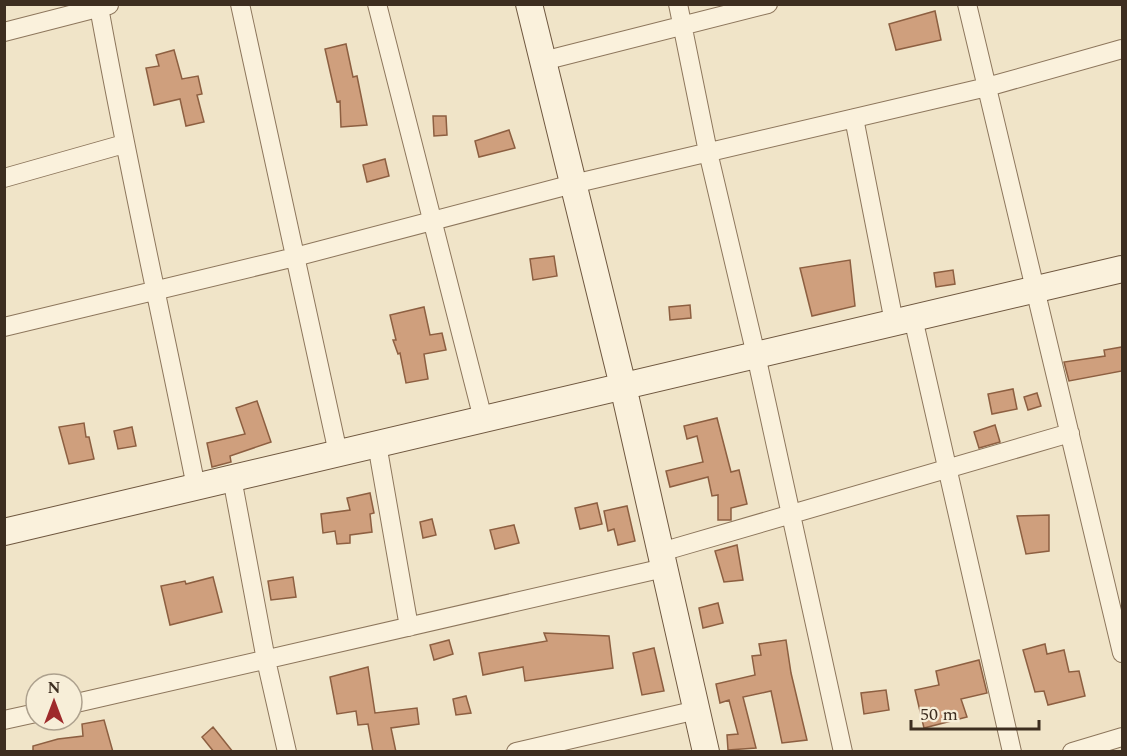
<svg xmlns="http://www.w3.org/2000/svg" width="1127" height="756" font-family="Spectral,serif">
<style>
.building{fill:#cf9f7d;stroke:#8d5f41;stroke-width:1.5}
.lines{fill:none;stroke-linecap:round;stroke-linejoin:round}
.street-casing{stroke:#8d765c;stroke-width:20}
.secondary-casing{stroke:#6f573f;stroke-width:28}
.street{stroke:#faf1dc;stroke-width:18}
.secondary{stroke:#faf1dc;stroke-width:26}
</style>
<rect width="100%" height="100%" fill="#f0e4c8"/>
<path class="building" d="M935,11l6,29 -45,10 -7,-26z
M346,44l7,33 4,-1 10,49 -26,2 -1,-26 -3,1 -12,-53z
M174,50l8,29 16,-3 4,18 -5,1 7,27 -18,4 -6,-27 -26,6 -8,-37 13,-2 -3,-11z
M433,116h13l1,19 -13,1z
M509,130l6,18 -36,9 -4,-16z
M385,159l4,17 -22,6 -4,-17z
M554,256l3,20 -24,4 -3,-21z
M850,260l5,46 -43,10 -12,-48z
M953,270l2,14 -19,3 -2,-14z
M690,305l1,13 -21,2 -1,-13z
M424,307l6,28 12,-2 4,17 -22,4 4,25 -22,4 -6,-30 -2,1 -5,-14h3l-6,-25z
M1122,347v24l-53,10 -5,-19 41,-6 -1,-6z
M1013,389l4,20 -25,5 -4,-20z
M1037,393l4,13 -13,4 -4,-13z
M257,401l14,41 -41,14 1,6 -19,5 -5,-24 38,-9 -9,-26z
M717,418l14,54 8,-2 8,34 -16,4v12h-13v-25l-6,1 -4,-19 -38,10 -4,-16 37,-9 -6,-26 -10,3 -3,-13z
M84,423l2,14h3l5,22 -25,5 -10,-37z
M995,425l5,17 -21,6 -5,-16z
M132,427l4,19 -18,3 -4,-18z
M370,493l4,20 -4,1 2,18 -22,3v8l-13,1 -2,-13 -12,2 -2,-19 29,-4 -3,-12z
M597,503l5,21 -22,5 -5,-21z
M627,506l8,35 -17,4 -4,-16 -6,2 -4,-20z
M1049,515v36l-23,3 -9,-38z
M432,519l4,16 -13,3 -3,-16z
M514,525l5,18 -24,6 -5,-19z
M737,545l6,35 -19,2 -9,-31z
M213,577l9,35 -52,13 -9,-39 24,-5 1,3z
M293,577l3,20 -25,3 -3,-19z
M718,603l5,20 -20,5 -4,-20z
M544,633l65,3 4,32 -88,13 -2,-14 -40,8 -4,-22 68,-12z
M449,640l4,14 -19,6 -4,-15z
M786,640l5,33 16,67 -25,3 -11,-52 -28,6 13,51 -28,2 -1,-15 11,-1 -9,-34 -9,3 -4,-19 39,-9 -3,-19 9,-1 -2,-11z
M1045,644l2,10 17,-4 5,22 10,-1 6,25 -37,9 -4,-14 -9,1 -12,-42z
M654,648l10,43 -22,4 -9,-42z
M979,660l8,33 -26,6 6,18 -43,11 -9,-38 24,-5 -3,-14z
M368,667l7,46 42,-5 2,16 -28,4 5,24h-23l-5,-28 -10,1 -2,-14 -19,3 -7,-37z
M886,690l3,20 -25,4 -3,-21z
M466,696l5,17 -15,2 -3,-16z
M104,720l9,32h-80v-6l25,-7 25,-3 -1,-12z
M213,727l20,25h-19l-12,-15z"/>
<g class="lines">
<defs>
<path id="street" d="M240,4l98,449
M377,4l106,415
M678,4l30,148 48,203 87,397
M967,4l155,649
M99,7c29,161 65,320 97,480
M4,32l105,-27
M543,61l225,-57
M854,118l40,204
M4,178l120,-34
M913,318l99,434
M4,327l291,-70 278,-73 414,-97 135,-38
M377,444l32,183
M232,478l34,182 21,92
M661,552l409,-119
M72,704l592,-136
M4,720l32,-7
M516,752l181,-42
M1072,752l50,-15"/>
<path id="secondary" d="M529,4l94,382 83,366
M4,532l1118,-263"/>
</defs>
<use href="#street" class="street-casing"/>
<use href="#secondary" class="secondary-casing"/>
<use href="#street" class="street"/>
<use href="#secondary" class="secondary"/>
</g>
<rect width="1127" height="756" fill="none" stroke="#3d2e20" stroke-width="12"/>
<g transform="translate(54 702)"><circle r="28" fill="#f7eed8" stroke="#ada18e" stroke-width="1.5"/>
<path d="M0-4.5L10 22L0 15L-10 22Z" fill="#9e2a2b"/>
<text y="-9" font-size="16" font-weight="bold" text-anchor="middle" fill="#3d2e20">N</text>
</g>
<path d="M911 720v9h128v-9" fill="none" stroke="#3d2e20" stroke-width="3"/>
<text x="920" y="720" font-size="18" fill="#3d2e20" stroke="#f7eed8" stroke-width="4.5" paint-order="stroke">50 m</text>
</svg>
